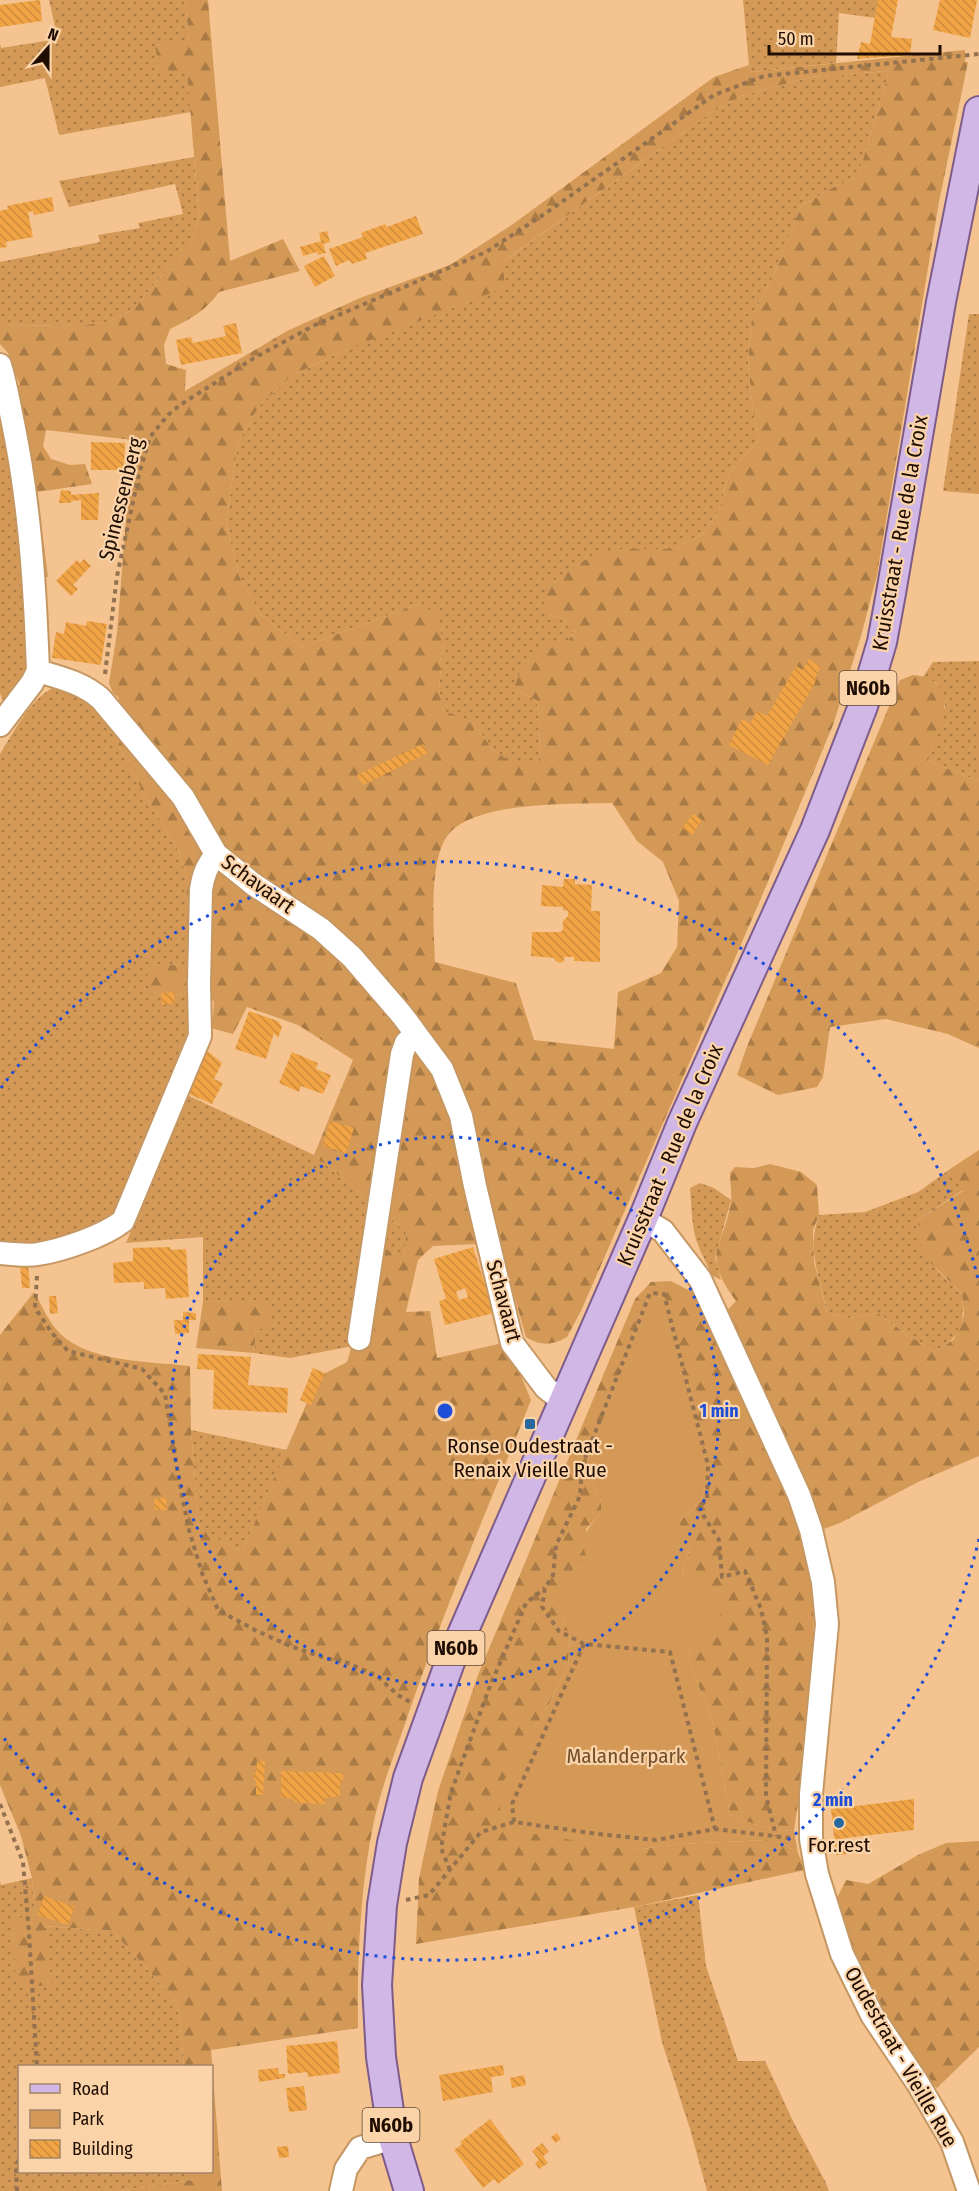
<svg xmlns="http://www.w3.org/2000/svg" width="979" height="2191" font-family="'Fira Sans Condensed',sans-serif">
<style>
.grass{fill:url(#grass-dots)}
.forest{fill:url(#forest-firs);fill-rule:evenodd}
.park{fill:#d49956}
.building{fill:url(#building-back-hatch);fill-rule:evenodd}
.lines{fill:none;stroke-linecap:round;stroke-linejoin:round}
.minor-casing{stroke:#c59763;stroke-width:26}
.major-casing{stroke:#7e5c8a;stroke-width:32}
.path{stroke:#94714f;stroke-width:4;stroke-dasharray:4.5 4.5;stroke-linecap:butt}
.minor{stroke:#fff;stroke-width:22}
.major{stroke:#d0b7e5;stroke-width:28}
.ring{fill:none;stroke:#1d4ed8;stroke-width:3;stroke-dasharray:3 6}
.poi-dot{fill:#29689e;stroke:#fad3a9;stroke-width:2}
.labels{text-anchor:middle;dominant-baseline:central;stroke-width:4.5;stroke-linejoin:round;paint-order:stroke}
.shield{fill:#fad3a9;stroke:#604833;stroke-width:1.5}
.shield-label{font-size:20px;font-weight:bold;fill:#1e0d00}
.street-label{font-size:21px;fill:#1e0d00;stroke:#fad3a9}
.poi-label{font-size:21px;fill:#1e0d00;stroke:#fad3a9}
.park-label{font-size:21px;fill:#704f2a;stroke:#fad3a9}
.centre{fill:#1d4ed8;stroke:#fad3a9;stroke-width:3}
.ring-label{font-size:18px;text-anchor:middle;font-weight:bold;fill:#1d4ed8;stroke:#fad3a9;stroke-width:4.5;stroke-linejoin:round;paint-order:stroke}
</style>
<defs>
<pattern id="grass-dots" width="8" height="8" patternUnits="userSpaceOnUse" patternTransform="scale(1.5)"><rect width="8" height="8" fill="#d49956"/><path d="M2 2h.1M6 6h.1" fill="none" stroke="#ab7b45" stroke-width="1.8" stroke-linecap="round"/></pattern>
<pattern id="forest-firs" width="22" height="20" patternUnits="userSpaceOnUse" patternTransform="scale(1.5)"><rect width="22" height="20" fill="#d49956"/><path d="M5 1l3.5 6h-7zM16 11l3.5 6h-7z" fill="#ab7b45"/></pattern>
<pattern id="building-back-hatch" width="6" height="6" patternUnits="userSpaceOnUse" patternTransform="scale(1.5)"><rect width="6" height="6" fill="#f1a445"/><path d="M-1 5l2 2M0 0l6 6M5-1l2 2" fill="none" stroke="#ce8c3b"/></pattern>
</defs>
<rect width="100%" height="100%" fill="#f4c38f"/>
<path class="grass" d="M49,0h136l4,41 -34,4 32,25 4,42 -132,23 -14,-57 -45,9v-43l1,4 57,-9z
M743,0h136l-4,18 -36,-5 -3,50 -85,9 -2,-7z
M889,71l-31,106 -26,11 -31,18 -27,69 -22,41 -4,46 5,50 6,29 -30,32 -10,37 -16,24 -30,15 -25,1 -100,65 15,3 12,11 -7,12h-9l-40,51 17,8 4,16 -1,45 -24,5 -23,-17 -18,-26 -31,-12 -4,-22 4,-44 -27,-40 -114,42 -42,-33 -21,-38 -13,-53 12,-80 21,-37 32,-30 54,-26 158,-88 207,-149 31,-17 69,-19z
M194,157l5,59 -9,31 -36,37 -20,25 -26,13 -24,3 -84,1v-64l100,-20 -2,-7 42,-7 -2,-5 45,-9 -8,-30 -106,23 -10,-26z
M969,314h10v180l-36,-3z
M0,380l22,200 8,89 -24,39 -6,-15z
M979,661v120l-51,-20 17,-55 -8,-23 -14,-6 10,-15z
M57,687l19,7 40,31 -1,14 23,44 41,69 8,26v89l-37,-3 23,32 15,-3 7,30 -71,182 -29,28 -95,17v-496c12,-19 34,-62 57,-67z
M183,1093l131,62 69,56 23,22 -2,23 -51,90 -63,12 -36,-5 2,-23 11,-29 -64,1v-65l-77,6 14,-33z
M953,1167l10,23 -45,30 19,50 25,24c3,31 -1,41 -26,58l-30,-18 -28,-21 -29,5 -22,-5c-7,-35 -21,-63 -8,-98l46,-3 53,-20z
M700,1183l14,5 17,12 -16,58 6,22 -10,-5c-4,-13 -9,-19 -13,-30 -7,-18 -6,-38 -8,-57z
M191,1430l96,20 -45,102 -43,-23z
M32,1878l3,37 -23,5 31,6 70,5 65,73 6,62h-164v106h173v8l-75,11h-118v-310l1,4z
M698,1895l8,71 32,95h27l29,62 31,58 4,10h-122l-17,-62 -28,-87 -28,-135z"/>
<path class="forest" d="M185,0h23l22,261 53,-22 17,32 -81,21c-12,18 -30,28 -49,37l-6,16 2,19 20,6 -1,21 102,-60 73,-33 90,-33 63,-41 201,-147 35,-12 2,7 214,-22v12h3l-29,140 -62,373 -16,61 -28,89 -74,178 -178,408 -14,26c-15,9 -27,9 -41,0l-27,-94 -66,3 -15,14 -12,52 24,-1 7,47 70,-16 24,58c-41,103 -86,207 -122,312 -12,36 -27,72 -35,109 -14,66 -17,140 -16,207l-147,22 11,141h-104l75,-11v-8h19v-106h-28l-6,-62 -65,-73 -69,-5 8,59 -36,2 -4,-68 23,-4 -3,-37 -11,-42 -21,-51v-450l34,-43c7,12 13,26 21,36 28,35 93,33 135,38l1,64 8,98 43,24 76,-175 29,-15 29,-98 8,-14 20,6 2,-23 -23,-22 -69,-56 39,-95 -55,-35 -51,-18 -14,27 -26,-7 6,-10 1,-16 -26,-8 -15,3h-20l-6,-20 3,-12 37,2v-88l-8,-26 -41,-69 -23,-44 4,-41 -6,-5 -4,-10 8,-50 10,-127 14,-65 -95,-11 -3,16 8,13 19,6 15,-1 7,20 -55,8 11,85 -26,3 -21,-196 19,1 -12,-32 -8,-9v-18l84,-1 24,-3 26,-13 20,-25 36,-37 9,-31 -12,-145 -27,3 -5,-29 34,-5zM889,71l-31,106 -26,11 -31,18 -27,69 -22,41 -4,46 5,50 6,29 -30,32 -10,37 -16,24 -30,15h-51l-23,6 -17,7 -35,23 -4,25 5,5 15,3 12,12 -7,11h-9l-21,5 -16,22 -7,17 4,7 17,8 4,16 -1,45 -24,4 -23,-16 -18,-26 -31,-13 -4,-21 4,-44 -5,-32 -22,-8 -114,42 -42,-33 -21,-38 -13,-53 12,-80 21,-37 32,-30 54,-26 159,-62v-27l206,-148 31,-17 69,-19zM612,803l25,38 26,21 16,39 -2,46 -16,26 -43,19 -4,57 -80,-9 -18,-57 -81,-21c-1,-31 -7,-101 13,-127 27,-34 123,-31 164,-32z
M913,675c54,6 24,53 15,86l51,20v267l-31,-14 -62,-15 -56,8 -7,50 -6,10 -39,8 -41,-20 9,-26 154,-369z
M979,1150v306l-61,26 -78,41 -32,12 6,81 -6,118 -14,97c-24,-2 -43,-6 -64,-17l-18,-94 -23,-58 1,-14 7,-9 26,-48 -34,-8 -7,-8 8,-28 -12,-24 24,-24 7,-28 -44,-173 -15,-4 -64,171 15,37v11l-15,16 4,35 -17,6 -11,45 8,20 -2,30 -19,39 -46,79 131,67 46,-6 88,-4 16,4 14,9 7,17 -171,37 -218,37 3,-66 19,-87 40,-116 157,-376 16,-17 20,-1 23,12 24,27 18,-19c-36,-49 -13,-50 -5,-100 1,-8 -1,-19 -1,-28l5,-6 19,1 16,-4 31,8 16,13 2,30 -6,15 1,32 13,51 22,5 29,-5 28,21 30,18 18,-13 10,-24 -2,-21 -41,-41 -3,-33 45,-29 -10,-24z
M268,1300l1,27 -13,3 -2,23 -58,-5 7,-46z
M979,1841v206l-42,41 -15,-8 -45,-68 -26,-63 -15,-49 10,-20 22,4 50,-29 28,-12z"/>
<path class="park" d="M650,1294l15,4 44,173 -7,28 -24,24 13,11 -1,13 -8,28 8,8 33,8 -3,30 -9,16 -14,3 -7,8 -1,14 23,58 18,94c21,11 40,15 64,17l4,22 -14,-9 -16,-4 -88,4 -46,6 -118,-19 -14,-10 -3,-18 4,-21 46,-78 19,-39 2,-30 -8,-20 -6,-28 17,-17 17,-6c-13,-22 -5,-34 11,-51v-11l-15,-37z"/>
<path class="building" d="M40,0l2,21 -42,6v-22z
M878,0h20l-7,37 21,2 -2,16 -53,4 4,-17 9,2z
M940,0h37l-7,38 -37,-8z
M52,197l2,14 -20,4 -1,-4 -5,1 5,25 -27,5 1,5 -7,1v-37l8,-2 -1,-3z
M416,216l7,18 -58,19 2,6 -15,5 -3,-4 -13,6 -7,-17 34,-12 -2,-4 24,-9 2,3z
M327,231l3,11 -7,2 3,9 -8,2 -1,-3 -14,4 -3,-9 21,-6 -2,-8z
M324,256l11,20 -20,11 -11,-21z
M236,323l6,30 -61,12 -5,-25 15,-3 2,6 33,-7 -3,-10z
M91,442l34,1 -1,27h-33z
M61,490l10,1v4l28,-2 -1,27h-17v-20l-9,1 -2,2h-11z
M84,559l7,7 -18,19 5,4 -7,7 -15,-15 21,-21 3,3z
M87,621l20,3 -6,41 -49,-7 4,-26 8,2 2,-12 20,4z
M809,659l12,8 -6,11 2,1 -49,86 -39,-20 13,-26 8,5 7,-13 10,5 29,-50 7,4z
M423,744l5,9 -65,32 -6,-10z
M693,814l9,6 -10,15 -10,-7z
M564,879h11v5l17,1 -1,26h9v51l-26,-1v-4h-10v4l-4,2 -4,-2 -2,-3 -23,-2 1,-24h28l3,-2v-9l5,-5v-5l-5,-1v-3l-22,-1 1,-21 21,2z
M174,992l1,11 -13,2 -1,-12z
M249,1011l29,10 4,6 -4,11 -4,-5 -8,26 -31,-10z
M205,1049l17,14 -8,16 9,4 -11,21 -28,-12z
M292,1052l26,11 -2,6 15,6 -8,19 -22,-8 -2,6 -20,-9z
M330,1121l24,7 -8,25 -23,-7z
M170,1247l1,3 15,-1 3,48 -23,2 -1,-11 -21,1v-7l-30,1 -1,-20 20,-2v-13z
M473,1247l21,66 -49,12 -6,-24 7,-2 -12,-40zM465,1288l3,9 -9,3 -3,-8z
M28,1263l2,25h-8l-2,-24z
M49,1296h7l2,17 -8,1z
M183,1312l13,1v7h-7v13l-14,1 -1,-14h9z
M198,1354l53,3 -3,28 40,3 -1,25 -74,-4 1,-39 -17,-1z
M313,1368l12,5 -14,32 -11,-5z
M166,1498l1,12h-12l-1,-11z
M257,1761h8l-2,34h-7v-15h-2v-7h2z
M281,1771l62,2v9h-3v14l-15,2v6l-29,-1 -3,-4 -12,-2z
M914,1799v31l-69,8 2,16 -11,1 -5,-46z
M44,1896l31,11 -7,18 -30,-10z
M337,2041l3,32 -32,4 -1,-5 -19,2 -2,-28z
M503,2065l1,10 -13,2 2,15 -50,9 -4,-26z
M278,2068l1,6h6v4l-26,4 -1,-12z
M524,2075l2,10 -14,3 -2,-10z
M304,2086l3,24 -18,2 -3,-24z
M490,2119l34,45 -26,20 -4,-5 -11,9 -29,-38 8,-6 -2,-2z
M557,2133l4,6 -6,4 -4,-6z
M542,2143l7,9 -6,4 5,7 -9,6 -4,-6 4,-3 -7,-9z
M288,2146l1,11 -10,1 -2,-11z"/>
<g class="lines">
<defs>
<path id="minor" d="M0,365c6,19 9,39 13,58 17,82 22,165 25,248l-6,12 -32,42
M38,671c23,7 45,12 63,28l82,98 33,57 37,30 68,45 31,28 50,58 40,54 19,47 14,70 37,157 34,45 17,13
M643,1219l20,12 37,48 99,216 12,35 12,52 4,42 -16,170v45l6,35 25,80 30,61 45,67 35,60 17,49
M0,1253c12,1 27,3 38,1 25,-4 66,-18 85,-33l77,-185 -1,-52 2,-94c2,-15 6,-24 15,-36
M359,1339l43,-285 4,-11 9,-9
M341,2191l5,-22 14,-21 33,-10"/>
<path id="major" d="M409,2191l-16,-53 -12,-81 -4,-72 5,-80 10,-62 16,-65 42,-116 193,-443 39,-96 133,-293 48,-124 19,-64 9,-49 50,-291 38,-191"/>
</defs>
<use href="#minor" class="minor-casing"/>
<use href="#major" class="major-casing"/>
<path class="path" d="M105,674l12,-98 22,-102 11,-37 18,-22 12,-10 74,-47 61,-33 171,-73 57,-37 171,-120 50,-19 215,-22
M37,1276l-2,32 17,25 16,18 74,18 23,25 14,86 10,50 13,43 16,37 37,20 35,16 35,12 23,5 29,13 21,19 12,7
M584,1644l-25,-13 -17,-24 3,-19 8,-13 3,-30 24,-49 2,-30 68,-173 14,1 44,171 -1,35 -9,7 21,33 3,37 23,-6 16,38 6,28 -1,159 10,40
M0,1804l23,58 6,71 8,133
M514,1822l-2,-18 72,-160 86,8 45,177
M450,1870l-9,-22 10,-56 39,-106 36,-83 19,-15
M406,1900l23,-5 52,-63 33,-10 84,12 58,6 59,-11 75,9
M17,2191l-1,-23 4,-13"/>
<use href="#minor" class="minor"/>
<use href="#major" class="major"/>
</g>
<g class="ring">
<circle cx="445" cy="1411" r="274"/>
<path d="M979 1539A549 549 0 0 1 1 1734M1 1088A549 549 0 0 1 979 1283"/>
</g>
<g class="poi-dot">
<rect x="524" y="1418" width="12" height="12" rx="3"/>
<circle cx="839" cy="1823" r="6"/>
</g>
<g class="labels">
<g class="shield">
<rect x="839.5" y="671" width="57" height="34" rx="4.5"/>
<rect x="427.5" y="1631" width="57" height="34" rx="4.5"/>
<rect x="362.5" y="2108" width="57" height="34" rx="4.5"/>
</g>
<g class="shield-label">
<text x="868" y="688">N60b</text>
<text x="456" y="1648">N60b</text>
<text x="391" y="2125">N60b</text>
</g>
<g class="street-label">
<text transform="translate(121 499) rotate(-76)">Spinessenberg</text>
<text transform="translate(900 533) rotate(-80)">Kruisstraat - Rue de la Croix</text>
<text transform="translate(258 884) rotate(36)">Schavaart</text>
<text transform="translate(670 1155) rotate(-67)">Kruisstraat - Rue de la Croix</text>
<text transform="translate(504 1301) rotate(75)">Schavaart</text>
<text transform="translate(901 2057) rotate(60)">Oudestraat - Vieille Rue</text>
</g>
<g class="poi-label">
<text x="530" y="1446">Ronse Oudestraat -<tspan x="530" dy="24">Renaix Vieille Rue</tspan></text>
<text x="839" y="1845">For.rest</text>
</g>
<g class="park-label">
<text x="626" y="1756">Malanderpark</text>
</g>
</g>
<circle cx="445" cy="1411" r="9" class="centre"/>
<g class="ring-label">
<text x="719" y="1417">1 min</text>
<text x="833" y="1806">2 min</text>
</g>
<rect x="18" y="2065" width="195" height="108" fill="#fad3a9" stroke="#a28465" stroke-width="1.5"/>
<rect x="30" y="2084" width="30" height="9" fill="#d0b7e5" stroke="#a28465" stroke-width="1.5"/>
<text x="72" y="2095" font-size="18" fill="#1e0d00">Road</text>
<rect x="30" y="2110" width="30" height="18" fill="#d49956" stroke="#a28465" stroke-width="1.5"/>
<text x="72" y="2125" font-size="18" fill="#1e0d00">Park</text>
<rect x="30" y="2140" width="30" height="18" fill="url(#building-back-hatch)" stroke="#a28465" stroke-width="1.5"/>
<text x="72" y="2155" font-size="18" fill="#1e0d00">Building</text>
<g transform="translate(48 48) rotate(21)" stroke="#fad3a9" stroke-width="4.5" paint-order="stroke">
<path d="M0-4.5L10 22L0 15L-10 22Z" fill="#1e0d00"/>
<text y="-9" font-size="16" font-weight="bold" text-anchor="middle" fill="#1e0d00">N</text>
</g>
<path d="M769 45v9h171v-9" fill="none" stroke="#1e0d00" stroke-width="3"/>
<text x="778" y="45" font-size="18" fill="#1e0d00" stroke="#fad3a9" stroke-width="4.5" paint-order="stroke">50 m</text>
</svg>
